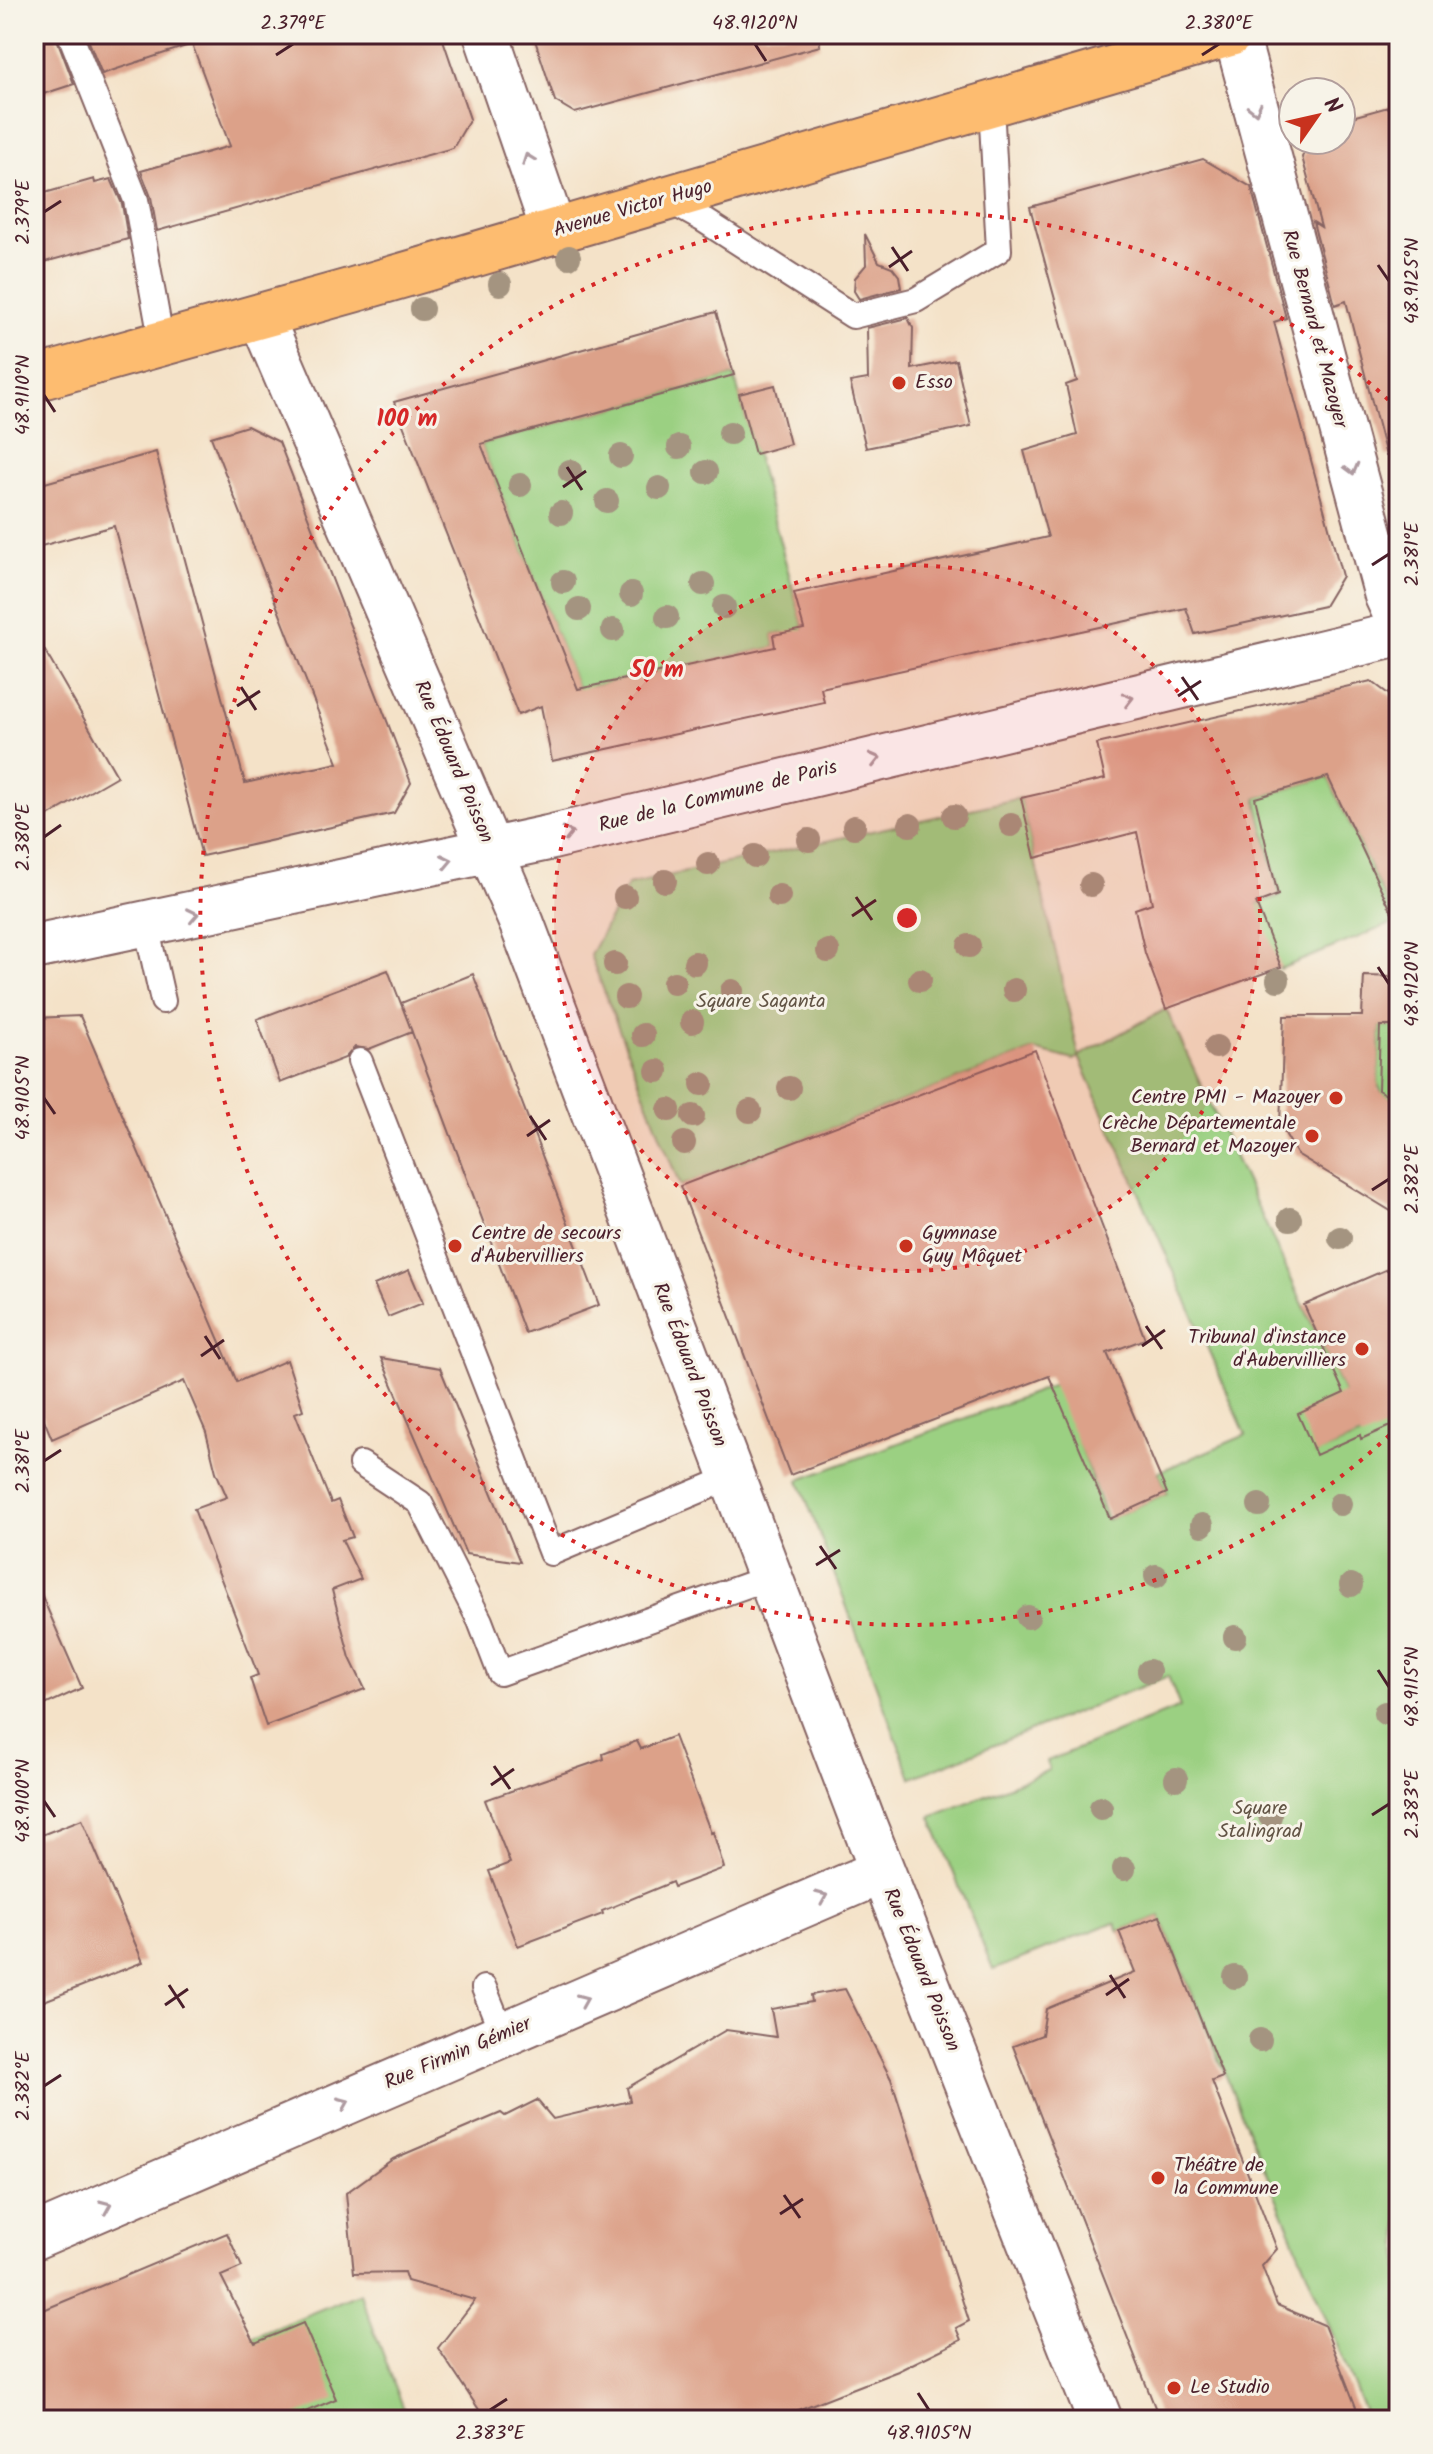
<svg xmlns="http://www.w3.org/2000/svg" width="1433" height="2454" font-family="Kalam,sans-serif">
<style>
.green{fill:#9bd082;stroke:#727856;stroke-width:2}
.building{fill:#dca189}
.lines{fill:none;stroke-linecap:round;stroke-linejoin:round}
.lane-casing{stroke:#866362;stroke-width:28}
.street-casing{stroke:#866362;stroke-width:48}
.primary-casing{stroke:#866362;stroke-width:48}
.lane{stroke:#fff;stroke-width:24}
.street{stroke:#fff;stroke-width:44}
.primary{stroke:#fdbc70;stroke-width:44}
.tree{fill:#a49480}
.oneway{stroke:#ae9aa0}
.ticks{fill:none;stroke:#4a1f2b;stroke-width:3}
.ring{fill:none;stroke:#d62828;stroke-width:4;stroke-dasharray:4 8}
.poi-dot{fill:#c8321e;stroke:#f7f3e8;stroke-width:3}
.labels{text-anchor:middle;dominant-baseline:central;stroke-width:6;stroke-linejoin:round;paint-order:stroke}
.street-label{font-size:20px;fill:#4a1f2b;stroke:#f7f3e8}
.poi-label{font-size:20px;fill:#4a1f2b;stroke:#f7f3e8;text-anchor:start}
.park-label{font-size:20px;fill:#625445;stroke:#f7f3e8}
.centre{fill:#d62828;stroke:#f7f3e8;stroke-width:4}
.ring-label{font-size:24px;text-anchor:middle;font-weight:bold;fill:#d62828;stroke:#f7f3e8;stroke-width:6;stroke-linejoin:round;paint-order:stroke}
.neatline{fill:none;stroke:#4a1f2b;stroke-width:3}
.ticks-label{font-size:20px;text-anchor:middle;fill:#4a1f2b}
</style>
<rect width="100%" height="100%" fill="#f7f3e8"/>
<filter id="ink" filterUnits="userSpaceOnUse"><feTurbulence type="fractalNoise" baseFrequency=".0125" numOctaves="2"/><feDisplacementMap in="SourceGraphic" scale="16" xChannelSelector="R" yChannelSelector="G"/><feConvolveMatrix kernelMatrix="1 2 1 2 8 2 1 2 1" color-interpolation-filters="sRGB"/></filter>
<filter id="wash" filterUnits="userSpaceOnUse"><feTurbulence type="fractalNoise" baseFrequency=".006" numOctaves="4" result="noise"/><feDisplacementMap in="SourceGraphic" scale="32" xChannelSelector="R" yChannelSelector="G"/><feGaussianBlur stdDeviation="1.8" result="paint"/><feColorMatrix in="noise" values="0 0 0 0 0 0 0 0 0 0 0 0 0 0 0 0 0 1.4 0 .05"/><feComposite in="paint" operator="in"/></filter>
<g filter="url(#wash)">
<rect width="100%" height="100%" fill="#f4e2c8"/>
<path class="green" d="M734,375l73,265 -23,-7 -11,2 2,12 -182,39 -14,6 -98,-248z
M1328,777l68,145 -116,47 -27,-64 27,-9 -24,-98z
M1021,798l58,258 87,-47 178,384 -28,61 83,-33v999h-31l-208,-504 -41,15 -4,-8 -6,1 -116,46 -62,-153 118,-47 -2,-9 133,-54 -12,-31 -257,102 -112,-298 258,-96 50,136 60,-27 -9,-21 88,-37 -167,-378 -5,3 -40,-10 -354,136 -90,-231 38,-70z
M1380,1026h19v77l-17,-10 -4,-8z
M360,2293l48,127h-356z"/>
<g id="blocks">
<path class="building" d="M34,34h21l19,50 -40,13z
M86,34h355l29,85 -17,29 -296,83 -6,-34 -10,-26 89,-25 -38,-102 -90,30z
M533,34h286l1,12 -245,67 -20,-12z
M1399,104v351l-13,1 -40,-155 -11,4 -22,-83 8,5 -19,-70 9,-17h30v-20z
M1203,159l48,28 35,131 -12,4 68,254 -18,30 -129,28 -9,-26 -365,80 3,14 -272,59 -11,-55 -23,9 -124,-313 322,-90 18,63 -253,69 97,245 197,-42 -2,-12 31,-6 -10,-36 254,-56 -24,-86 53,-16 -11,-50 11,-4 -47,-174z
M94,179l1,4 16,-4 11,25 6,35 -94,26v-69z
M865,234l14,28 13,5 7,9 2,12 -42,11 -5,-8 1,-13 11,-13z
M908,318l5,10 -1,41 44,-9 15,66 -105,22 -16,-66 18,-3 -1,-51z
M775,385l15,59 -35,10 -16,-60z
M247,426l32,16 132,341 -17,30 -192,43 -88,-330 -80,22v-62l122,-34 89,331 93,-20 -127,-326z
M34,632l83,144 -83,48z
M1371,681l24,18 4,7v221l-71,-150 -73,21 23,97 -22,8 25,64 -115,42 -21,-56 -10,-44 17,-6 -15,-71 -102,26 -14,-60 84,-19 -8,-35z
M388,970l24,62 -43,17 -14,-2 -10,11 -65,25 -23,-64z
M473,974l126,331 -74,28 -124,-330z
M1364,976l35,1v49h-19l-2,64 21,13v113l-102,-62 -17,-29 4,-109h78z
M80,1016l157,366 50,-22 16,50 -8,3 36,90 7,-3 15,37 -11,3 19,39 -29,11 18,68 15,31 -99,37 -16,-48 8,-3 -64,-166 33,-12 -11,-25 -10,-40 -22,-51 -132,58 -18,-43v-378z
M1035,1050l110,289 -38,14 60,140 -57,26 -61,-143 -259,99 -110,-289z
M1399,1264v158l-38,17 -1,-4 -44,20 -18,-41 46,-21 -40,-88z
M409,1270l14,33 -35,14 -14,-32z
M381,1358l59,10 80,194 -54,-8z
M34,1578l48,110 -48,22z
M674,1736l37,97 2,-1 11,36 -50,19 -2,-5 -70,29 1,3 -85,32 -29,-75 21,-8 -25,-63 119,-41 -1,-5 34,-13 4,8z
M82,1819l61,143 -109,43v-167z
M1160,1916l63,161 -11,4 65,168 -15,17 15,39 47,20 37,95h-201l-147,-374 29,-11 4,-26 89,-37 -16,-41z
M845,1989l46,90 78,242 -13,7 5,12 -63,31 -126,49h-286l-48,-72 37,-48 -68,-19 -3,-9 -50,1 -8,-80 47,-34 108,-46 4,3 32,-16 16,19 77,-18 -3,-13 99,-58 50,7 -5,-28 41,-7 -1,-7z
M227,2233l15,34 -21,9 34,67 48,-20 33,76 -50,21h-252v-106z"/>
</g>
</g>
<g filter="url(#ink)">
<use href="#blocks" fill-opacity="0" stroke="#866362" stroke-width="2"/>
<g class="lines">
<defs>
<path id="lane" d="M70,34l66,166 26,144
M666,199l36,20 151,97 63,-16 83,-50 -8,-145
M146,925l17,76
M360,1061l191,492 181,-76
M361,1464l59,39 60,118 20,52 270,-96
M484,1988l19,47"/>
<path id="street" d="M486,34l68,198
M1236,34l151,562 12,26
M261,317l261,607 339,893 239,603
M34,947l514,-109 851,-204
M34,2237l848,-366"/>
<path id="primary" d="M34,379l319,-89 877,-256"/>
</defs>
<use href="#lane" class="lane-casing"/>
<use href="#street" class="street-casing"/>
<use href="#primary" class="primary-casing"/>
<use href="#lane" class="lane"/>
<use href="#street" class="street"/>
<use href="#primary" class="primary"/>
</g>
<g class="tree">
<circle cx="569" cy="257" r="12"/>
<circle cx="500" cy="284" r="12"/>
<circle cx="422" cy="309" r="12"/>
<circle cx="730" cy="433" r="12"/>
<circle cx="679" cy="447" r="12"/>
<circle cx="621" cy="456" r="12"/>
<circle cx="570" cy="471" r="12"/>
<circle cx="706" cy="472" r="12"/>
<circle cx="520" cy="485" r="12"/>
<circle cx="659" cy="488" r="12"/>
<circle cx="607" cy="501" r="12"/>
<circle cx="561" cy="513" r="12"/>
<circle cx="563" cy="582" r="12"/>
<circle cx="703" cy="584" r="12"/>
<circle cx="631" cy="594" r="12"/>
<circle cx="724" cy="607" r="12"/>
<circle cx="579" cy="609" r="12"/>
<circle cx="667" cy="617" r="12"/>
<circle cx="613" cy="630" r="12"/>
<circle cx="954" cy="816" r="12"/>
<circle cx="910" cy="825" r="12"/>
<circle cx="1011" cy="825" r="12"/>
<circle cx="854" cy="827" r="12"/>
<circle cx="809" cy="840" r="12"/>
<circle cx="755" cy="856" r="12"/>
<circle cx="708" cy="864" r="12"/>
<circle cx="665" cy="881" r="12"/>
<circle cx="1091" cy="885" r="12"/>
<circle cx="779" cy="896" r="12"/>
<circle cx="625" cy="897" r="12"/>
<circle cx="969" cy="946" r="12"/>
<circle cx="828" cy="951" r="12"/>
<circle cx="695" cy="963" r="12"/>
<circle cx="615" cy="964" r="12"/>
<circle cx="920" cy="980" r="12"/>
<circle cx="1278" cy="980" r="12"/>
<circle cx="674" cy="983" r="12"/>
<circle cx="1014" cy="990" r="12"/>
<circle cx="732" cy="991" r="12"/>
<circle cx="626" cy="997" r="12"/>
<circle cx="692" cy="1022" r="12"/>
<circle cx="643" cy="1035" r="12"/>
<circle cx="1216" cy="1047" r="12"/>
<circle cx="657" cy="1071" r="12"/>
<circle cx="702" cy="1084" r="12"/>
<circle cx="789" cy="1088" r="12"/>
<circle cx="669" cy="1110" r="12"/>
<circle cx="750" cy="1111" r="12"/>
<circle cx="693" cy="1116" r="12"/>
<circle cx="684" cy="1143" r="12"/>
<circle cx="1290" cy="1219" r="12"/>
<circle cx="1340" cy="1238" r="12"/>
<circle cx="1340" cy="1504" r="12"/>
<circle cx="1259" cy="1505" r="12"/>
<circle cx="1202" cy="1525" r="12"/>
<circle cx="1156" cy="1576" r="12"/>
<circle cx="1351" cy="1585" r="12"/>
<circle cx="1028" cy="1617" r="12"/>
<circle cx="1235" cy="1637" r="12"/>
<circle cx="1149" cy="1671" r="12"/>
<circle cx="1385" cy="1713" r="12"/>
<circle cx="1176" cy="1779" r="12"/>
<circle cx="1101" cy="1808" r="12"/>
<circle cx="1270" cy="1816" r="12"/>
<circle cx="1124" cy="1869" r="12"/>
<circle cx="1235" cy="1977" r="12"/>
<circle cx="1260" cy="2040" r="12"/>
</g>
<defs><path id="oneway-chevron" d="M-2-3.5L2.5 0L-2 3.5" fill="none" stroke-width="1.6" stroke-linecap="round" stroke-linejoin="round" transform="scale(2)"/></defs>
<g class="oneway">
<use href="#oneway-chevron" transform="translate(1255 109) rotate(76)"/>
<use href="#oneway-chevron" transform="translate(528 159) rotate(-110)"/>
<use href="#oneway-chevron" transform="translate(1352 469) rotate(75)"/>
<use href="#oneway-chevron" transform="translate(1128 699) rotate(-14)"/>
<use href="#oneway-chevron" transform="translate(875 759) rotate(-14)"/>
<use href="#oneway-chevron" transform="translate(568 833) rotate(-14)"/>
<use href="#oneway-chevron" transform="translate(447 861) rotate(-12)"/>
<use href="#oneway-chevron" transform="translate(193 915) rotate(-12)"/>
<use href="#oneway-chevron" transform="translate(822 1897) rotate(-23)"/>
<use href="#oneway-chevron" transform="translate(583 2000) rotate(-23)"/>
<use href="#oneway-chevron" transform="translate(344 2103) rotate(-23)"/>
<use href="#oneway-chevron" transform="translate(106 2206) rotate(-23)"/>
</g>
</g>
<path class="ticks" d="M755,44l11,17M276,55l17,-11M1202,55l17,-11M44,212l17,-11M892,247l16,24M1378,265l11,16M889,267l23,-16M44,395l11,17M567,467l15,23M563,487l23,-16M1372,565l17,-11M1182,677l16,23M241,687l15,23M1178,696l23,-15M237,706l23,-15M44,837l17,-12M856,897l16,23M852,916l24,-16M1378,967l11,17M44,1098l11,16M530,1116l16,24M527,1136l23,-16M1372,1190l17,-11M1146,1326l16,23M205,1336l15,23M1142,1346l23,-16M201,1356l23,-16M44,1461l17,-11M820,1546l16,23M816,1565l24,-15M1378,1670l11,17M494,1766l16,23M491,1785l23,-16M44,1801l11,16M1372,1815l17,-11M1110,1975l15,23M169,1985l15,23M1106,1995l23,-16M165,2005l23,-16M44,2086l17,-11M784,2195l16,23M780,2214l23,-15M918,2393l11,17M490,2410l17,-11"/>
<circle cx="907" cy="918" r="353" fill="#d62828" fill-opacity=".12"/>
<g class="ring">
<circle cx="907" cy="918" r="353"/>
<path d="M1398 1427A707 707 0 1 1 1398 409"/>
</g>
<g class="poi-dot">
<circle cx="899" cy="383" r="8"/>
<circle cx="1336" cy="1098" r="8"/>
<circle cx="1312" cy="1136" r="8"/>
<circle cx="455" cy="1246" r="8"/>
<circle cx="906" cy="1246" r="8"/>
<circle cx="1362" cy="1349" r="8"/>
<circle cx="1158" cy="2178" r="8"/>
<circle cx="1174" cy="2388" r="8"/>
</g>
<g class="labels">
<g class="street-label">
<text transform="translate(633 209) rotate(-16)">Avenue Victor Hugo</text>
<text transform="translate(1314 329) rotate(75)">Rue Bernard et Mazoyer</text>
<text transform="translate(453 762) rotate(67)">Rue Édouard Poisson</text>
<text transform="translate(718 797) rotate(-14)">Rue de la Commune de Paris</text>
<text transform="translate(689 1365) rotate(69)">Rue Édouard Poisson</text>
<text transform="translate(921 1970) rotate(68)">Rue Édouard Poisson</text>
<text transform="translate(458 2054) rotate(-23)">Rue Firmin Gémier</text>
</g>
<g class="poi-label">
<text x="915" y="383">Esso</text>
<text x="1320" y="1098" text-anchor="end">Centre PMI - Mazoyer</text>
<text x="1296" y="1124" text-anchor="end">Crèche Départementale<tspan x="1296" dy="23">Bernard et Mazoyer</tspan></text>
<text x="471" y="1234">Centre de secours<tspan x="471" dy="23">d'Aubervilliers</tspan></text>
<text x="922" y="1234">Gymnase<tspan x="922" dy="23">Guy Môquet</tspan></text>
<text x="1346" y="1338" text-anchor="end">Tribunal d'instance<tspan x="1346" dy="23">d'Aubervilliers</tspan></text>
<text x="1174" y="2166">Théâtre de<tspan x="1174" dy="23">la Commune</tspan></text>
<text x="1190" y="2388">Le Studio</text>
</g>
<g class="park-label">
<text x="761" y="1002">Square Saganta</text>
<text x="1260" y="1809">Square<tspan x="1260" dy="23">Stalingrad</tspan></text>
</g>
</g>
<circle cx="907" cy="918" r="12" class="centre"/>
<g class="ring-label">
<text x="407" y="426">100 m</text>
<text x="657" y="677">50 m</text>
</g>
<rect width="1433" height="2454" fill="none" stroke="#f7f3e8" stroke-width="88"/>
<g transform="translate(1317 116) rotate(56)"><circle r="38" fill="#f7f3e8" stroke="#b29e9c" stroke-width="2"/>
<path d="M0-6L14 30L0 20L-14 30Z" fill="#c8321e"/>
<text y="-12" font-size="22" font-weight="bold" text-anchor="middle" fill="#4a1f2b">N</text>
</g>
<rect x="44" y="44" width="1345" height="2366" class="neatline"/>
<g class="ticks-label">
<text x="293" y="29">2.379°E</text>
<text x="755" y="29">48.9120°N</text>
<text x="1219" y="29">2.380°E</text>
<text transform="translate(22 212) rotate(-90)" y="7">2.379°E</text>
<text transform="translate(1411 281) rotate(-90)" y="7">48.9125°N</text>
<text transform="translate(22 395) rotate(-90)" y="7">48.9110°N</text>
<text transform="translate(1411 554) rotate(-90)" y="7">2.381°E</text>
<text transform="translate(22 837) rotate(-90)" y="7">2.380°E</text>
<text transform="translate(1411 984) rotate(-90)" y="7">48.9120°N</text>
<text transform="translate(22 1098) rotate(-90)" y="7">48.9105°N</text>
<text transform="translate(1411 1179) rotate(-90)" y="7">2.382°E</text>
<text transform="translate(22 1461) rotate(-90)" y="7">2.381°E</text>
<text transform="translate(1411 1687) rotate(-90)" y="7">48.9115°N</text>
<text transform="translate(22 1801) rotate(-90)" y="7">48.9100°N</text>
<text transform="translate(1411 1804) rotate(-90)" y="7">2.383°E</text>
<text transform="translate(22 2086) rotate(-90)" y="7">2.382°E</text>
<text x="490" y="2439">2.383°E</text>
<text x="929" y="2439">48.9105°N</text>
</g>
</svg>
